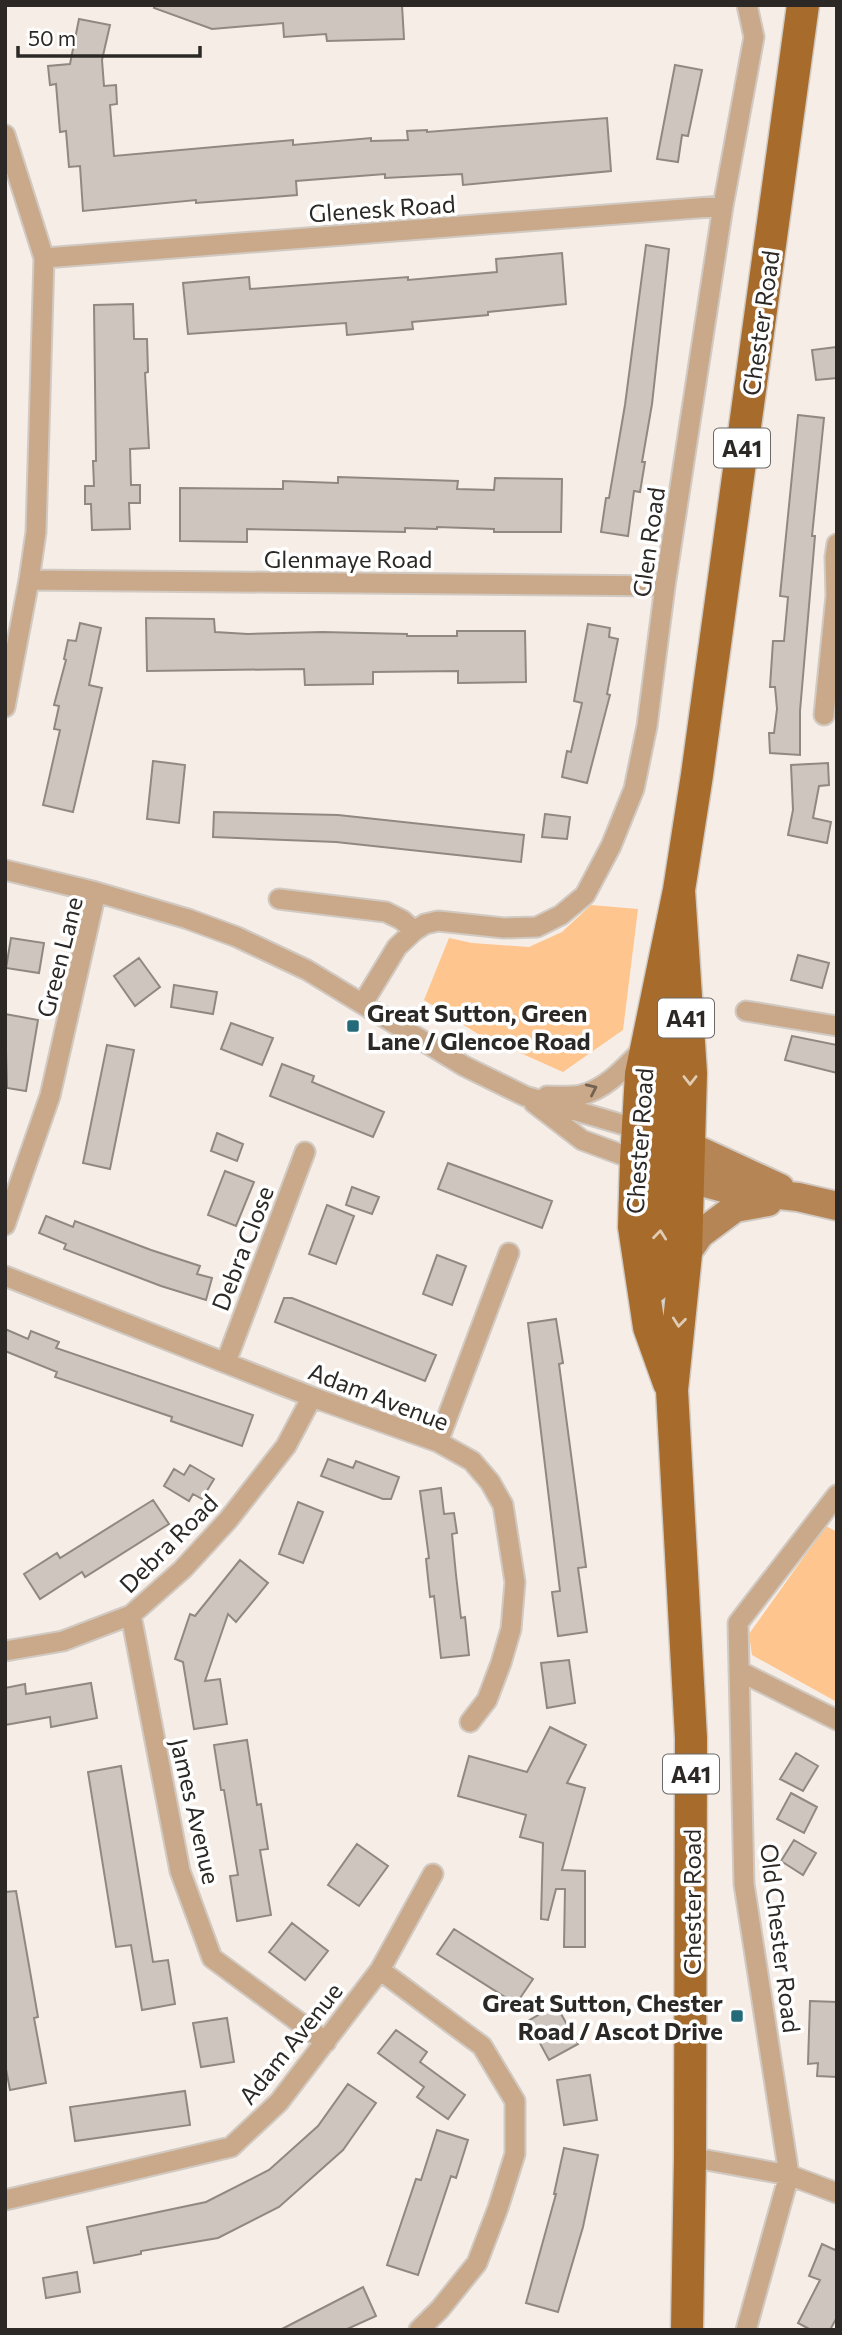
<svg xmlns="http://www.w3.org/2000/svg" width="842" height="2335" font-family="Commissioner,sans-serif">
<style>
.green{fill:#fec58e}
.building{fill:#cec6be;stroke:#908981;stroke-width:2}
.lines{fill:none;stroke-linecap:round;stroke-linejoin:round}
.street-casing{stroke:#d1cac3;stroke-width:23}
.secondary-casing{stroke:#d1cac3;stroke-width:32}
.primary-casing{stroke:#d1cac3;stroke-width:35}
.street{stroke:#caa98a;stroke-width:19}
.secondary{stroke:#b68556;stroke-width:28}
.primary{stroke:#a76c2b;stroke-width:32}
.oneway{stroke:#e0ccb5}
.oneway2{stroke:#736252}
.poi-dot{fill:#246a79;stroke:#fff;stroke-width:2.5}
.labels{text-anchor:middle;dominant-baseline:central;stroke-width:7;stroke-linejoin:round;paint-order:stroke}
.shield{fill:#fff;stroke:#6b6866;stroke-width:2}
.shield-label{font-size:23px;font-weight:bold;fill:#2b2825}
.street-label{font-size:24px;fill:#2b2825;stroke:#fff}
.poi-label{font-size:24px;font-weight:bold;fill:#2b2825;stroke:#fff;text-anchor:start}
</style>
<rect width="100%" height="100%" fill="#f6ede6"/>
<path class="green" d="M591,905l47,4 -15,121 -60,42 -85,-38 -54,-34 25,-62 23,5 57,4 33,-15z
M826,1526l11,6v170l-85,-47 -3,-21z"/>
<path class="building" d="M155,5h247l2,34 -77,2 -1,-7 -42,3 -1,-14 -71,6 -58,-21z
M79,19l31,6 -8,35 2,26 12,-1 1,19 -7,1 4,51 179,-16v5l78,-7v3l37,-1 -1,-9 20,-1v2l180,-14 4,53 -148,14 -1,-11 -77,4v-4l-89,7 1,14 -101,8v-3l-113,11 -3,-45 -11,1 -3,-36 -6,1 -4,-48 -6,1 -2,-19 22,-2z
M675,65l27,5 -14,66 -6,-1 -4,27 -21,-3z
M646,245l23,4 -17,155 -10,58h3l-5,30 -6,-1 -6,45 -27,-4 5,-34h3l16,-93z
M562,253l4,51 -78,8v3l-76,7 1,7 -66,6 -1,-12 -158,11 -5,-51 66,-6 1,12 158,-12v3l89,-8 -1,-13z
M133,304l1,35h13l1,33 -3,1 4,75 -19,1 1,36h9v18h-11l1,26 -38,1 -1,-26h-6v-18h9l-1,-25h3l-2,-156z
M837,347v31l-21,2 -4,-30z
M798,415l26,3 -12,118h3l-15,175v44l-30,-2 -1,-20h5l3,-24 -2,-22h-5l3,-46h11l4,-44 -8,-1z
M338,477l120,4 -1,8 37,1 1,-12 67,1 -1,53h-67v-3l-57,-2v2l-32,-1v4l-158,-3v13l-67,-1v-53l103,1v-8l55,2z
M146,618l68,1 1,13 33,2 74,-2 85,2v2h50v-5h68l1,51 -68,1v-12l-85,1v12l-68,1 -1,-16 -157,2z
M80,623l21,5 -12,57 13,3 -29,124 -30,-7 17,-75 -6,-1 5,-23 -5,-1 12,-45 -2,-1 4,-19 8,1z
M588,624l22,4 -1,9 9,2 -11,55 3,1 -23,88 -25,-6 5,-26 4,1 11,-49 -8,-2z
M153,761l32,4 -6,58 -32,-4z
M828,763l1,22 -10,1 -6,32 18,4 -4,21 -39,-8 5,-25 -2,-45z
M214,812l124,3 186,20 -3,27 -185,-20 -123,-5z
M545,814l25,3 -3,22 -25,-2z
M11,938l33,5 -5,30 -33,-5z
M798,955l31,8 -7,25 -31,-8z
M139,958l21,29 -25,19 -21,-30z
M174,985l43,7 -4,22 -42,-7z
M5,1014l33,6 -12,71 -19,-3z
M231,1023l42,15 -11,27 -41,-16z
M792,1036l45,9v28l-52,-13z
M107,1045l27,5 -24,119 -27,-6z
M282,1064l32,12 -2,6 72,30 -11,25 -103,-41z
M217,1133l26,11 -6,17 -26,-10z
M448,1163l104,38 -10,27 -104,-39z
M225,1171l29,11 -18,44 -28,-11z
M352,1187l27,10 -7,17 -26,-9z
M327,1205l27,11 -18,48 -27,-10z
M46,1216l27,11 2,-6 76,29 49,16 -3,8 15,4 -6,22 -45,-14 -97,-37 2,-5 -27,-11z
M437,1255l29,11 -14,39 -29,-11z
M284,1298h8l144,57 -11,26 -150,-59z
M556,1319l7,44 -4,1 27,203 -8,1 9,64 -29,4 -6,-44 8,-1 -32,-268z
M5,1329l23,10 3,-8 28,11 -3,6 197,67 -11,31 -71,-25 1,-4 -117,-40 2,-5 -52,-21z
M328,1459l25,9 3,-7 43,16 -8,22h-8l-62,-23z
M190,1465l24,14 -12,20 -9,-5 -4,7 -25,-15 10,-17 10,6z
M441,1488l3,26 10,-1 3,20 -5,1 4,41 5,43 4,-1 4,38 -28,3 -7,-62 -4,1 -4,-38 3,-1 -9,-67z
M153,1500l16,24 -84,53 -3,-5 -42,27 -16,-25 33,-21 3,5z
M298,1502l25,10 -20,51 -24,-9z
M240,1560l28,23 -32,39 -8,-8 -23,67 15,-2 7,45 -33,5 -11,-67 -8,-3 15,-45 5,2z
M569,1660l6,43 -28,5 -6,-45z
M91,1683l6,35 -46,9 -1,-10 -45,8v-37l20,-4 1,10z
M550,1727l36,18 -19,38 18,5 -23,82 23,1v76h-21l1,-58h-9l-8,31 -7,-1 2,-76 -23,-6 6,-22 -68,-19 11,-40 58,16z
M247,1740l10,65 4,-1 7,45 -8,1 11,65 -34,6 -7,-45 8,-1 -14,-85h-3l-7,-45z
M796,1753l22,13 -15,25 -23,-12z
M121,1766l32,196 15,-2 7,44 -33,6 -11,-65 -15,2 -28,-175z
M791,1793l26,14 -13,26 -27,-14z
M794,1840l22,13 -13,22 -22,-14z
M357,1844l31,22 -29,40 -31,-21z
M16,1891l22,126 -4,1 12,65 -36,7 -5,-26v-172z
M292,1923l36,28 -23,29 -36,-28z
M454,1929l79,50 -17,25 -79,-50z
M810,2001l27,1v75l-20,-1 1,-13 -10,1z
M556,2005l22,39 -29,16 -21,-39z
M227,2018l7,44 -33,5 -8,-44z
M396,2030l31,22 -7,10 45,33 -17,24 -31,-22 7,-10 -46,-34z
M590,2075l7,45 -33,5 -7,-45z
M348,2084l28,19 -33,47 -64,57 -61,31 -77,13v3l-47,9 -7,-36 119,-25 63,-32 49,-44z
M185,2091l5,34 -115,16 -5,-34z
M437,2130l31,10 -12,38 -5,-2 -33,99 -31,-10 29,-86 5,1z
M564,2148l34,7 -15,72 -25,85 -32,-9 30,-109h-2z
M822,2244l13,6 2,-3v70l-7,13h-19l-13,-7 22,-43 -11,-4z
M77,2272l3,20 -34,6 -3,-20z
M363,2287l13,29 -31,14h-65z"/>
<g class="lines">
<defs>
<path id="street" d="M5,135l39,123 -8,274 -7,48 -24,127
M44,258l679,-52
M29,580l636,6
M824,715l12,-119 -1,-39 2,-13
M5,870l91,22 92,27 49,18 70,33 157,96 61,30 123,36
M279,899l107,13 16,8 12,11 -17,16 -34,56
M414,931l11,-7 13,-3 66,7 33,-1 24,-12 24,-20 26,-49 23,-57 13,-63 18,-140 58,-380 31,-169 -7,-32
M746,1011l91,15
M547,1096c11,0 23,1 34,-1 26,-6 45,-29 63,-47
M534,1103l48,37 54,20
M5,1225l45,-129 46,-204
M5,1276l307,121 126,45 34,19 18,21 13,23 12,77 -4,47 -10,34 -14,37 -17,22
M226,1362l79,-210
M438,1442l71,-189
M131,1615l49,256 32,87 114,84
M5,1651l58,-10 68,-26 52,-46 45,-49 58,-74 26,-49
M739,1671l98,49
M380,1970l102,76 33,55v53l-17,54 -21,55 -37,46 -21,21
M690,2157l99,18 48,18
M5,2200l226,-53 48,-45 101,-132 53,-96
M746,2330l43,-155 -45,-291 -6,-261 99,-128"/>
<path id="secondary" d="M689,1146l91,42
M668,1173l63,17 67,7 39,9
M686,1254l14,-20 35,-26 33,-6"/>
<path id="primary" d="M679,890l12,183 -5,181 -14,136 19,348 -1,419 -3,173
M636,1160l24,-24 14,-115
M654,1286l7,-59v-56l28,-25
M669,1383l-20,-56 -15,-100 2,-67 5,-86 38,-184 18,-115 106,-770"/>
</defs>
<use href="#street" class="street-casing"/>
<use href="#secondary" class="secondary-casing"/>
<use href="#primary" class="primary-casing"/>
<use href="#street" class="street"/>
<use href="#secondary" class="secondary"/>
<use href="#primary" class="primary"/>
</g>
<defs><path id="oneway-chevron" d="M-2-3.5L2.5 0L-2 3.5" fill="none" stroke-width="1.6" stroke-linecap="round" stroke-linejoin="round" transform="scale(1.75)"/></defs>
<g class="oneway">
<use href="#oneway-chevron" transform="translate(690 1080) rotate(90)"/>
<use href="#oneway-chevron" transform="translate(660 1235) rotate(-84)"/>
<use href="#oneway-chevron" transform="translate(679 1322) rotate(96)"/>
</g>
<use class="oneway2" href="#oneway-chevron" transform="translate(592 1089) rotate(-25)"/>
<g class="poi-dot">
<rect x="346" y="1019" width="14" height="14" rx="3.5"/>
<rect x="730" y="2009" width="14" height="14" rx="3.5"/>
</g>
<g class="labels">
<g class="shield">
<rect x="714" y="428.5" width="56" height="39" rx="5"/>
<rect x="658" y="998.5" width="56" height="39" rx="5"/>
<rect x="663" y="1754.5" width="56" height="39" rx="5"/>
</g>
<g class="shield-label">
<text x="742" y="448">A41</text>
<text x="686" y="1018">A41</text>
<text x="691" y="1774">A41</text>
</g>
<g class="street-label">
<text transform="translate(382 208) rotate(-4)">Glenesk Road</text>
<text transform="translate(760 323) rotate(-82)">Chester Road</text>
<text transform="translate(648 542) rotate(-82)">Glen Road</text>
<text x="348" y="558">Glenmaye Road</text>
<text transform="translate(59 957) rotate(-76)">Green Lane</text>
<text transform="translate(639 1141) rotate(-86)">Chester Road</text>
<text transform="translate(242 1248) rotate(-69)">Debra Close</text>
<text transform="translate(379 1396) rotate(21)">Adam Avenue</text>
<text transform="translate(168 1543) rotate(-45)">Debra Road</text>
<text transform="translate(196 1811) rotate(77)">James Avenue</text>
<text transform="translate(691 1902) rotate(-90)">Chester Road</text>
<text transform="translate(781 1938) rotate(83)">Old Chester Road</text>
<text transform="translate(290 2043) rotate(-51)">Adam Avenue</text>
</g>
<g class="poi-label">
<text x="367" y="1012">Great Sutton, Green<tspan x="367" dy="28">Lane / Glencoe Road</tspan></text>
<text x="723" y="2002" text-anchor="end">Great Sutton, Chester<tspan x="723" dy="28">Road / Ascot Drive</tspan></text>
</g>
</g>
<rect width="842" height="2335" fill="none" stroke="#2b2825" stroke-width="14"/>
<path d="M18 46v10h182v-10" fill="none" stroke="#2b2825" stroke-width="3.5"/>
<text x="28" y="46" font-size="21" fill="#2b2825" stroke="#ffffff" stroke-width="5" paint-order="stroke">50 m</text>
</svg>
